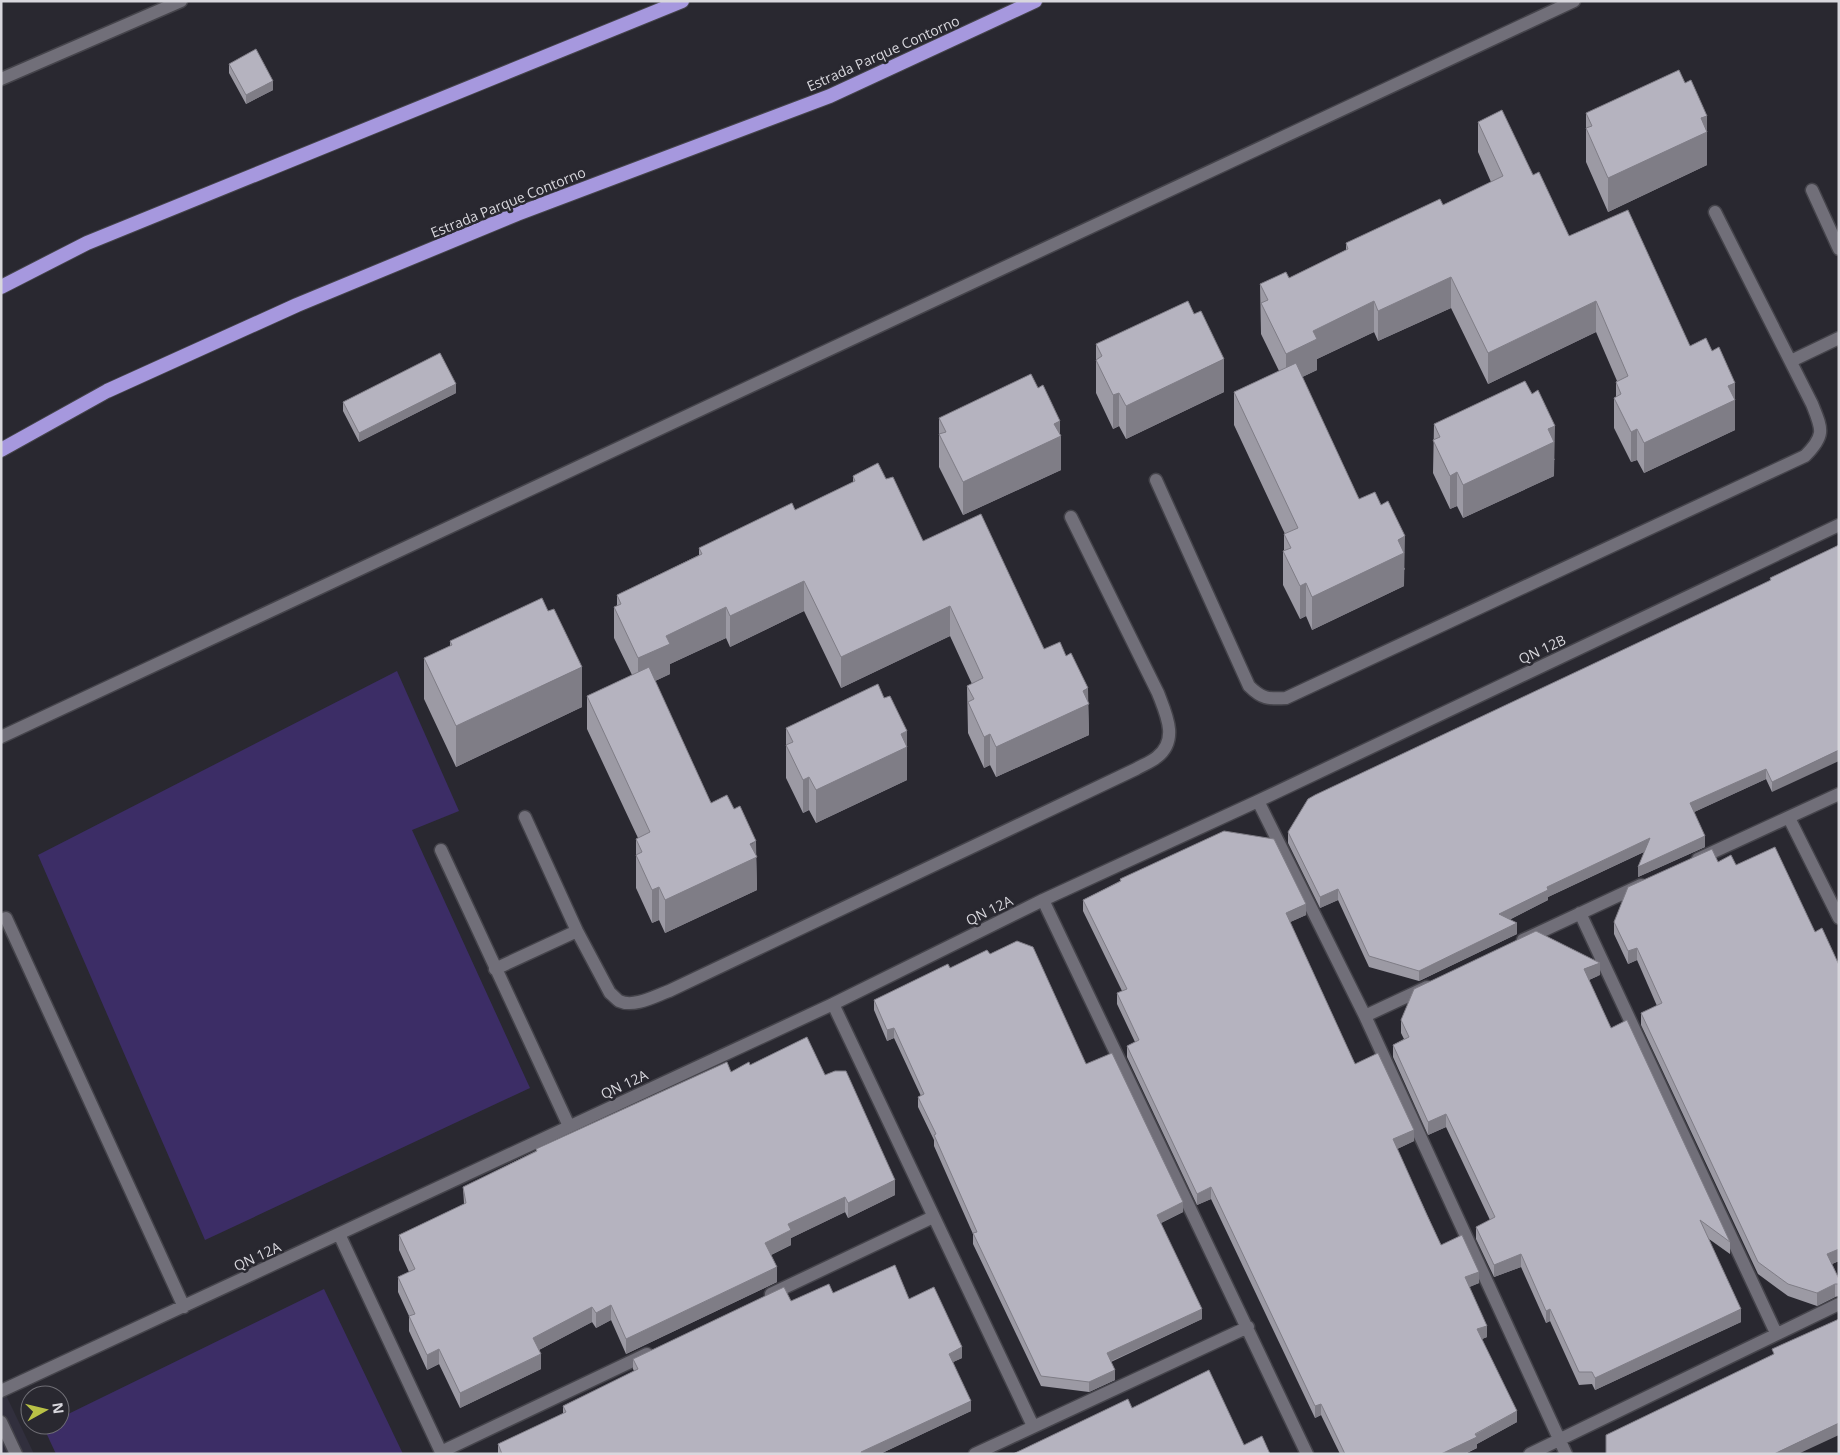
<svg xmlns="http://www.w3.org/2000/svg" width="1840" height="1455" font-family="'Open Sans',sans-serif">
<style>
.built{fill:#312f3d}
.green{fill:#3c2d66}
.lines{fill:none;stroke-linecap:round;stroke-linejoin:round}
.minor-casing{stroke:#45444b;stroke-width:15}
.secondary-casing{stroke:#45444b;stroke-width:15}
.trunk-casing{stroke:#45444b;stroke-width:16}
.minor{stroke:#716f79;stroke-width:12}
.secondary{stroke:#716f79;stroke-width:12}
.trunk{stroke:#a698de;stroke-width:14}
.wall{fill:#9c9aa4}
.shaded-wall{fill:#7f7d86}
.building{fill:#b5b3bf;stroke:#7f7d86}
.labels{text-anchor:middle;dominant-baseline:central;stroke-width:5;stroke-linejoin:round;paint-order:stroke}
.street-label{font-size:14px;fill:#d8d7dd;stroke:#292830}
</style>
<rect width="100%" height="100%" fill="#292830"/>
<path class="built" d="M5,1393l29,61h-33v-59z"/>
<path class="green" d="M397,671l62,140 -47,19 118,258 -325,152 -167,-385z
M324,1289l79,165h-347l-13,-28 17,-1v-7z"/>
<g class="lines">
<defs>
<path id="minor" d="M1812,190l27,59
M1791,361l48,-23
M1156,480l93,206c13,13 19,13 37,12l519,-242c21,-21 17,-27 7,-52l-97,-192
M1258,801l107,215 201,438
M525,817l52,114 33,62c3,2 6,6 9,8 15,7 36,-5 50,-10l467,-222c7,-4 15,-7 21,-12 22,-17 9,-43 1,-64l-87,-176
M1789,818l50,100
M441,850l128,276
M1698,859l141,-65
M1043,900l264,554
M1580,913l196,420
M6,918l178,389
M1523,940l118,-55
M495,969l82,-38
M833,1004l200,422
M1365,1016l62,-29
M339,1234l103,220
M771,1294l162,-77
M1,1391l832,-387 210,-104 215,-99 581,-276
M1,1422l15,32
M441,1452l206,-98
M975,1454l273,-127
M1530,1454l309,-150"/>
<path id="secondary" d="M1,79l180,-78
M1,737l1573,-736"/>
<path id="trunk" d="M1,287l86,-44 595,-242
M1,450l106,-59 190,-86 220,-91 313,-118 205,-95"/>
</defs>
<use href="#minor" class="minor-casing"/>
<use href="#secondary" class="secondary-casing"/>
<use href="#trunk" class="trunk-casing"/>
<use href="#minor" class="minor"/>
<use href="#secondary" class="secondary"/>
<use href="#trunk" class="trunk"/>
</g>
<path class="wall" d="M229,64l44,26 -27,14 -17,-31z
M1586,113l121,36v16l-99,47 -22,-50z
M1478,122l55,53 36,61 121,110 45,67v17l-91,43 -7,-13 -6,2 -17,-34v-30l2,-1v-15l1,-1 -21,-49 -108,52 -37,-76 -73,33 -4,-9 -57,27v11l-15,7 57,122 46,70 -1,1v16l-92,44 -6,-14 -6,3 -17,-34v-34h1v-17h1l-51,-109v-33l45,-21 -18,-37 -1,-50 29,-6 57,-28v-7l97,-38 48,-23 -13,-30z
M1096,344l128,48 -98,47 -7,-13 -6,3 -17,-36z
M456,393l-97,49 -16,-31v-9z
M939,418l121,17 1,35 -98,45 -24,-48z
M1434,424l121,35 -1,1v16l-91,42 -6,-12 -7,3 -17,-36z
M853,476l33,3 37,62 121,108 44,54 1,32 -93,42 -6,-12 -6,3 -16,-35 -1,-47 5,-2 -22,-48 -109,52 -37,-77 -74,36 -4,-9 -56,26v10l-15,7 56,122 45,53 1,34 -92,43 -6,-13 -7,3 -16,-35v-49l2,-1 -51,-109v-33l45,-21 -18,-37v-31l3,-1v-11l82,-40v-7l96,-38 58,-28z
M1839,545l-67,247 -6,-13 -72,33 11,35 -67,30 6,-25 -96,45v3l-39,20 8,14 -98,47 -50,-14 -31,-67 -18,8 -32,-65v-11l482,-251v-3z
M450,641l132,66 -126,60 -32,-68v-41l26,-12z
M884,698l23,33v49l-91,43 -7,-13 -6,3 -17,-35v-50z
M1718,862l18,3 79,67 24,33v296l-7,3 7,15v17l-4,1 -18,9 -29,-10 -30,-22 -117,-249v-12l16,-7 -20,-46 -9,4 -14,-30v-12z
M1120,879l186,36 -16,7 65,142 59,77 -17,8 44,96 38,38 -10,4 18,50 -5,2 35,83 -40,22v4l-12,6h-125l-19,-39 -6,3 -104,-219 -14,6 -70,-148v-11l8,-4 -18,-38v-11l5,-2 -39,-80v-11l37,-19z
M990,954l96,110 97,148 -22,11 41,96 -91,43 4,18 -26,12 -48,-6 -68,-142v-10l-39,-88v-6l-16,-33v-10l3,-1 -27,-58 -7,3 -13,-31v-10l76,-32z
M1600,975l-11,5 22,48 119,214v12l-21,-15 32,83 -146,68 -3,-6 -13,1 -29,-64 -4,2 -25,-56 -27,10 -18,-38v-12l14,-7 -44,-93 -18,8 -35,-78v-12l11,-6 -3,-6v-13z
M750,1065l75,10 70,120 -47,23 -3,-6 -54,26v7l-20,10 6,27 -151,72 -15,-34 -15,8 -4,-6 -53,28 2,19 -81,39 -21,-44 -12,6 -18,-39v-15l-11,-24v-15l11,-5 -10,-22v-15l65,-31 -1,-17 73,-36v-2l195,-77z
M833,1293l76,6 53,59 -9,4 18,49 -91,43h-382v-10l65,-30v-8l71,-35 -1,-2v-10l158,-58z"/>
<path class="shaded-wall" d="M273,81v9l-27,14v-9z
M1707,116v49l-99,47v-34l93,-60z
M1451,277v31l-73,33v-30z
M1374,301v31l-57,27v11l-31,15v-31l27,-23z
M1596,301v31l-108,52v-31z
M1224,359v33l-98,47v-33z
M1735,383v47l-91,43v-30l84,-57z
M456,384v9l-97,49v-9z
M1119,393v33l-6,3v-34z
M1060,421v16l1,-1v34l-98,45v-33l91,-58z
M1555,426l-1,50 -91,42v-33l85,-56z
M1637,429v31l-6,2v-30z
M1457,472v34l-7,3v-33z
M1405,536l-1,50 -92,44v-33l86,-57z
M804,581v30l-74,36v-31z
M1306,583v33l-6,3v-33z
M950,606v30l-109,52v-31z
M726,607v31l-56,26v10l-32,15v-31l28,-22z
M582,667v40l-126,60v-41z
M1088,688l1,47 -93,42v-30z
M907,731v49l-91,43v-33l85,-56z
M990,734v31l-6,3v-31z
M1839,750v11l-67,31v-10z
M1766,769v10l-76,35v-11z
M809,777v33l-6,3v-33z
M1705,836v11l-67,30v-10z
M1650,838v11l-102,48v3l-49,25v-11l48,-27z
M756,841l1,49 -92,43v-33z
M659,887v33l-7,3v-33z
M1338,889v11l-18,8v-11z
M1306,904v11l-20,9v-11z
M1517,923v11l-98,47v-10z
M1637,948v12l-9,4v-13z
M1600,963v12l-16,7v-13z
M894,1028v10l-7,3v-11z
M1446,1114v13l-18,8v-13z
M1414,1130v11l-21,10v-12z
M895,1180v15l-47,23v-15z
M1211,1187v12l-14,6v-11z
M845,1197v15l-54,26v7l-26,13v-15l23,-19z
M1183,1202v10l-26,13v-10z
M1839,1249v12l-12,5v-12z
M1521,1254v13l-27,10v-12z
M777,1267v15l-151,72v-15z
M1479,1272v11l-14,6v-12z
M1835,1284v13l-18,9v-13z
M611,1305v15l-15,8v-15z
M592,1307v15l-59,31v-15z
M1202,1309v10l-95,44v-10z
M1550,1309v12l-4,2v-12z
M1741,1309v13l-146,68v-12z
M1487,1326v11l-10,4v-12z
M962,1347v11l-13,6v-10z
M439,1349v15l-12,6v-15z
M541,1354v15l-81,39v-15z
M1115,1370v10l-26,12v-10z
M971,1401v10l-91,43h-19v-2z
M1321,1404v11l-6,3v-12z
M1517,1411v11l-40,22v4l-13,6h-23z
M1839,1423v12l-41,19h-24z"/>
<path class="building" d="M256,49l17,32 -27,14 -17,-31z
M1679,70l6,13 6,-3 16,36 -6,2 6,14 -99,46 -22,-50 6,-2 -6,-13z
M1502,110l31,65 6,-3 30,64 59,-26 62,136 16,-8 6,13 7,-4 16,36 -7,3 7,14 -91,43 -7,-14 -6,3 -17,-34 7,-4 -5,-12 12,-6 -32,-75 -108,52 -37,-76 -73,34 -4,-10 -61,30 4,8 -31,15 -25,-51 7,-3 -8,-16 26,-12 3,6 59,-29 -2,-6 94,-44 3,6 60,-29 -25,-54z
M1188,301l6,13 7,-3 23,48 -98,47 -7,-13 -6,2 -17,-35 6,-4 -6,-12z
M440,353l16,31 -97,49 -16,-31z
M1296,363l63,136 16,-7 6,13 7,-4 17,35 -7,4 6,13 -92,44 -6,-14 -6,3 -17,-35 8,-3 -7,-14 14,-6 -64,-136z
M1031,374l7,14 5,-3 17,36 -6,3 7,12 -98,46 -24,-48 7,-2 -7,-14z
M1525,381l7,13 6,-4 17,36 -7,3 6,13 -91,43 -6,-13 -7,4 -17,-36 7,-3 -6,-13z
M878,463l8,16 7,-2 30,64 58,-27 63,135 16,-7 6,14 5,-3 17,35 -5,3 6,13 -93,43 -6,-13 -6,3 -16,-35 6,-3 -7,-13 16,-8 -33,-72 -109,51 -37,-76 -74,35 -4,-9 -60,29 4,8 -32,14 -24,-51 7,-3 -4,-9 85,-41 -3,-6 93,-45 3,7 60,-29 -2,-5z
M1839,545v205l-67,32 -6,-13 -76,34 15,33 -67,31 12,-29 -103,49 1,3 -49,24 18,9 -98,48 -50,-15 -31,-67 -18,8 -32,-65 20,-33 7,-4 456,-215 -1,-2z
M542,598l6,13 6,-2 28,58 -126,59 -32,-68 28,-13 -2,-4z
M649,667l62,136 16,-8 7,14 6,-3 16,35 -6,3 7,13 -92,43 -6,-13 -7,3 -16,-35 6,-3 -6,-13 14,-7 -63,-136z
M878,684l6,14 6,-2 17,35 -6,3 6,13 -91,43 -7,-13 -6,3 -17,-35 7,-3 -7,-14z
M1224,831l50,8 32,65 -20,9 69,151 23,-11 36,77 -21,9 34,76 14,30 21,-10 17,37 -14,5 22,49 -10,3 40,82 -42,23 2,3 -36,17h-96l-24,-50 -6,2 -104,-219 -14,7 -70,-148 12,-6 -22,-47 10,-4 -44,-89 38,-19 -1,-2z
M1775,847l40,85 7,-4 17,37v284l-12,5 12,25v5h-4l-18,9 -29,-9 -30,-22 -117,-249 21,-10 -25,-55 -9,3 -14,-29 14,-35 84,-38 6,13 13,-7 5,10z
M1536,931l64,32 -16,6 27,59 16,-8 103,222 -30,-22 41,89 -146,69 -3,-6h-13l-29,-63 -4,2 -25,-57 -27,11 -18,-38 19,-10 -49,-103 -18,8 -35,-77 16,-8 -8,-17 13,-31z
M1017,941l16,6 53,117 26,-11 71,149 -26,13 45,94 -95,44 8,17 -26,12 -48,-6 -68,-143 4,-1 -43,-97 2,-1 -18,-37 6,-3 -30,-66 -7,2 -13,-30 74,-36 2,4 37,-18 3,4z
M807,1037l18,38 10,-4h11l49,109 -47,23 -3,-6 -57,27 3,6 -26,13 12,24 -151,72 -15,-34 -15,8 -4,-6 -59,31 8,16 -81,39 -21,-44 -12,6 -18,-39 6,-2 -17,-37 17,-8 -16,-34 67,-32 -3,-16 74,-36 -1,-2 191,-87 4,10 18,-10 1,3z
M895,1265l14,34 25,-12 28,60 -13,7 22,47 -110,51 1,2h-360l-4,-10 68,-32 -3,-6 75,-37 -5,-10 151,-72 7,14 38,-17 4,9z
M1839,1319v104l-65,31h-168v-19l168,-81 -2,-5z
M1209,1370l35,75 18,-9 8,18h-257l115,-55 4,9z"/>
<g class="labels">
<g class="street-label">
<text transform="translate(883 53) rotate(-24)">Estrada Parque Contorno</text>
<text transform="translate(508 202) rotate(-22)">Estrada Parque Contorno</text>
<text transform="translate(1542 649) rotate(-25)">QN 12B</text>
<text transform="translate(989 910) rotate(-26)">QN 12A</text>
<text transform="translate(624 1084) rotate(-25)">QN 12A</text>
<text transform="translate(257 1256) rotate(-25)">QN 12A</text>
</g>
</g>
<rect width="1840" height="1455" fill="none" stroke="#d8d7dd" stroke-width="5"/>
<g transform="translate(45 1410) rotate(82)"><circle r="24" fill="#292830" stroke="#6f6e75"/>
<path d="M0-4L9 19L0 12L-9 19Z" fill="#b9c146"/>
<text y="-8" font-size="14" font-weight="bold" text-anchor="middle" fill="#d8d7dd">N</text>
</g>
</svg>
